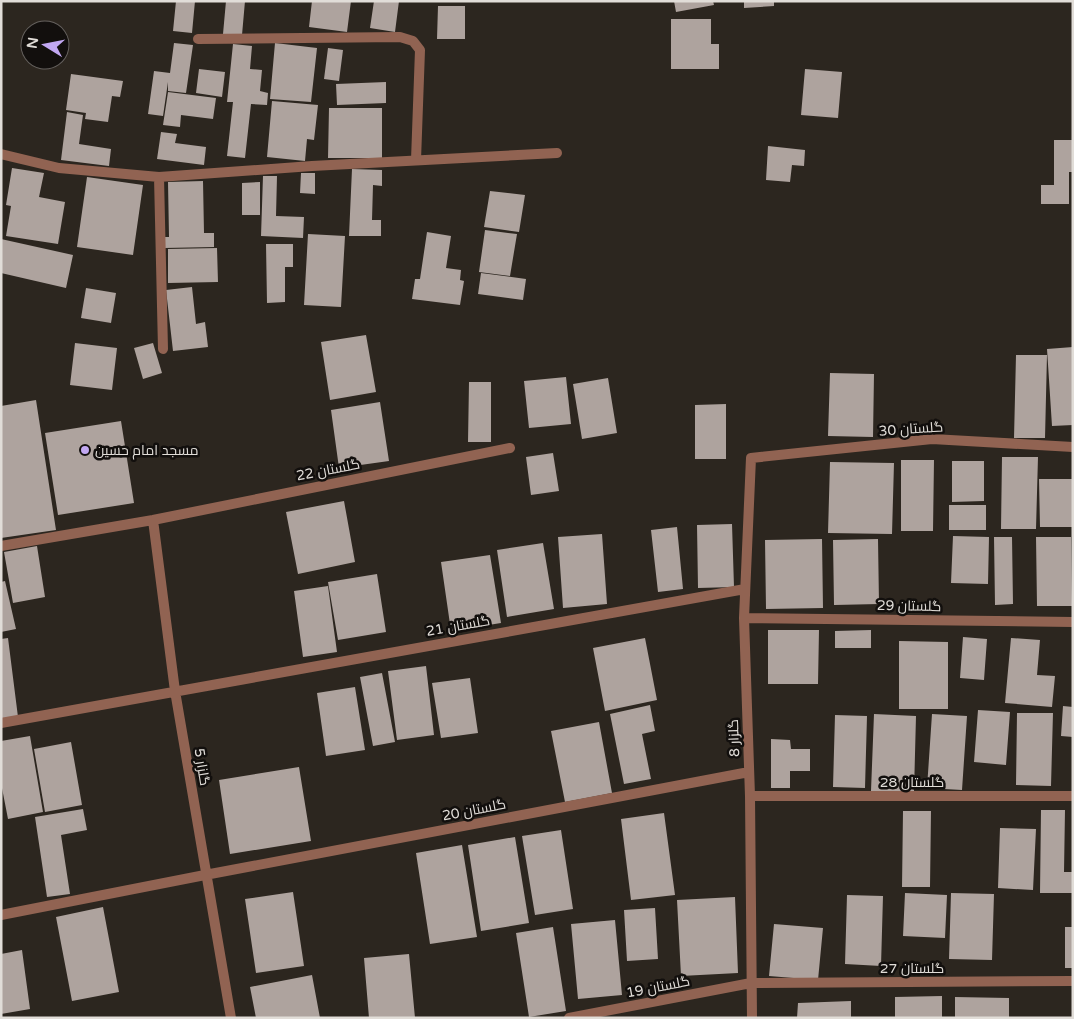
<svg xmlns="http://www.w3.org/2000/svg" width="1074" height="1019" font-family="'Varela Round',Cairo,sans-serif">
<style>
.building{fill:#aea39e}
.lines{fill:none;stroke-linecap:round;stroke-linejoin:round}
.minor{stroke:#916352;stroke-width:10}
.poi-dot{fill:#c2a8f2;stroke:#120f0d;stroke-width:2}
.labels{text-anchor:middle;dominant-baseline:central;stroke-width:5;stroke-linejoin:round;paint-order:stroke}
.street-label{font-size:14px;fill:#e1ddd8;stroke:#120f0d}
.poi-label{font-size:14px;fill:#e1ddd8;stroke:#120f0d;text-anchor:start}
</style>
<rect width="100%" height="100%" fill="#2c261f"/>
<path class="building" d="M176,1h19l-3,32 -19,-2z
M226,1h19l-3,34 -19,-1z
M312,1h39l-4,31 -38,-5z
M374,1h25l-4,31 -25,-4z
M674,1h39l1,4 -38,7z
M744,1h30v5l-30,2z
M438,6h27v33h-28z
M671,19h40v25h8v25h-48z
M174,43l19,2 -7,48 -18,-2v-9l-5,34 -15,-2 6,-43 16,2z
M275,43l42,5 -6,54 -41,-3z
M233,44l19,2 -2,23 12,1 -2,21 8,2 -1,12 -16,-1 -6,54 -18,-2 6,-54h-6z
M328,48l15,2 -4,31 -15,-2z
M199,69l26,3 -3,25 -26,-4z
M805,69l37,3 -4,46 -37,-3z
M71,74l52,7 -3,16 -8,-1 -4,26 -23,-3 1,-6 -20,-3z
M386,82v21l-49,2 -1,-21z
M168,92l48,6 -3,21 -32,-4 -1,12 -17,-2z
M272,101l46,4 -4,35 -7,-1 -2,22 -38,-4z
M329,108h53v50h-54z
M67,112l16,3 -4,29 32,5 -2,17 -48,-6z
M161,132l16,2 -2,9 31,4 -2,18 -47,-6z
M1054,140h19v32h-4v32h-28v-19h13z
M768,146l37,4 -1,16 -12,-1 -2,17 -24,-2z
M12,168l32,5 -5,24 26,5 -7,42 -52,-8 5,-30 -5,-1z
M352,169l30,1v16l-9,-1 -1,35h9v16h-32z
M301,173h14v21l-15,-1z
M263,176h14l-1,40 28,1 -1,21 -42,-2z
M87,177l56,8 -10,70 -56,-8z
M203,181l1,52h10v14l-50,1 -1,-11h6l-1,-55z
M260,182v33h-18v-32z
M490,191l35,4 -6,37 -35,-5z
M485,230l32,4 -7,42 -31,-4z
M427,232l24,4 -5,32 15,2 -1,10 4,1 -4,24 -48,-6 3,-20h5z
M308,234l37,2 -4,71 -37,-2z
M1,239l72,16 -7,33 -65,-15z
M266,244h27v23h-8v35l-18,1z
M217,248l1,34 -50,1v-34z
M481,273l45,6 -3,21 -45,-6z
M192,287l4,37 9,-2 3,25 -35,4 -7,-61z
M86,288l30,5 -5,30 -30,-5z
M366,335l10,57 -46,8 -9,-58z
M75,343l42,5 -5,42 -42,-5z
M153,343l9,30 -19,6 -9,-31z
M1073,347v78l-21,1 -5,-77z
M1016,355h31l-2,83h-31z
M830,373l44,1 -1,63 -45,-1z
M566,377l5,47 -42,4 -5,-47z
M608,378l9,55 -35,6 -9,-55z
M469,382h22v60h-23z
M36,400l20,130 -55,8v-132z
M380,402l9,59 -50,7 -8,-58z
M726,404v55h-31v-54z
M121,421l13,82 -76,12 -13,-82z
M553,453l6,38 -28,4 -5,-38z
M1002,457h36l-2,72h-35z
M901,460h33l-1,71h-32z
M952,461h32v40l-32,1z
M830,462l64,1 -2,71 -64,-1z
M1039,479h34v48h-33z
M344,501l11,61 -57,12 -12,-62z
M949,505h37v25h-37z
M732,524l2,63 -36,1 -1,-63z
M677,527l6,62 -25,3 -7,-62z
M602,534l5,70 -44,4 -5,-71z
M953,536l36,1 -1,47 -37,-1z
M994,537h18l1,67 -18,1z
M1036,537h35l1,69h-35z
M822,539l1,69 -57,1 -1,-69z
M878,539l1,65 -45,1 -1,-65z
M543,543l11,66 -47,8 -10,-67z
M37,546l8,51 -32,6 -9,-51z
M490,555l11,68 -50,8 -10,-69z
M377,574l9,58 -48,8 -10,-58z
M5,581l11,48 -15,3v-50z
M328,586l9,66 -34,5 -9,-66z
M768,630h51l-1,54h-50z
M871,630v18h-36v-17z
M963,637l24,2 -3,41 -24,-2z
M8,638l10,79 -17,2v-80z
M645,638l12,62 -52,11 -12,-63z
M1011,638l29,2 -3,35 18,1 -3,31 -47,-4z
M899,641l49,1v67h-49z
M426,666l8,69 -37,5 -9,-69z
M382,673l13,69 -22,4 -13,-69z
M470,678l8,55 -37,5 -9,-55z
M355,687l10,63 -39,6 -9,-63z
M650,705l5,26 -13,3 9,45 -27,5 -14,-70z
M1063,706l10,1v30l-12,-1z
M978,710l32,2 -4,53 -32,-3z
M1017,713h36l-2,73 -35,-1z
M874,714l42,2 -2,76 -43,-1z
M932,714l35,2 -5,74 -35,-2z
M835,715l32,1 -2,72 -32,-1z
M599,722l13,71 -47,9 -14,-71z
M30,736l13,76 -35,7 -7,-36v-42z
M771,739l19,1 1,9h19v22h-20v17h-19z
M71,742l11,63 -37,7 -11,-63z
M299,767l12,74 -81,13 -11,-74z
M83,809l4,21 -26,5 9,59 -23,3 -12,-80z
M1041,810h24l-1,62h9v21h-33z
M903,811h28l-1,76h-28z
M664,813l11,82 -44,5 -10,-81z
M1000,828l36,1 -3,61 -35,-2z
M561,830l12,79 -38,6 -13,-79z
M515,837l14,86 -48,8 -13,-86z
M462,845l15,92 -47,7 -14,-91z
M293,892l11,74 -48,7 -11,-74z
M905,893l42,2 -2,43 -42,-2z
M951,893l43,1 -2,66 -43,-1z
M847,895l36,1 -2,70 -36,-2z
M735,897l3,76 -57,3 -4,-76z
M103,907l16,85 -47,9 -16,-84z
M655,908l3,51 -31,2 -3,-51z
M615,920l7,75 -44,4 -7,-75z
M774,924l49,4 -5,52 -49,-4z
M553,927l13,84 -37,6 -13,-84z
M1065,927h8v41h-8z
M22,950l8,59 -29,5v-60z
M409,954l6,64h-46l-5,-60z
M312,975l8,43h-64l-6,-31z
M942,996v22h-47v-21z
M955,997l54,1v20h-54z
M851,1001v17h-54l1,-15z"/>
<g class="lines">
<path class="minor" d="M198,39l202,-2 13,4 7,9 -4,110
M1,154l58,14 100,9 153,-11 245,-13
M159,177l4,172
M153,520l22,171 56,327
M1,546l152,-26 357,-72
M744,618l329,4
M1,723l744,-134
M750,796h323
M1,915l204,-40 544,-103
M569,1018l182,-35 322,-2
M752,1018l-2,-222 -6,-178 7,-160 181,-19 141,8"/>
</g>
<circle class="poi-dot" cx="85" cy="450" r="5"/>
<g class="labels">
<g class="street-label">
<text transform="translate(911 429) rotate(-4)">گلستان 30</text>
<text transform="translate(328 470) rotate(-11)">گلستان 22</text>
<text transform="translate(909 606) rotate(1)">گلستان 29</text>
<text transform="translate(458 626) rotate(-10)">گلستان 21</text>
<text transform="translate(734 738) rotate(-92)">گلزار 8</text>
<text transform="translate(202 767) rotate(81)">گلزار 5</text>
<text x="912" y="782">گلستان 28</text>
<text transform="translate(474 810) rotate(-11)">گلستان 20</text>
<text x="912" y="968">گلستان 27</text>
<text transform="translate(658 987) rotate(-11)">گلستان 19</text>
</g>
<g class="poi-label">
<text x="95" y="450">مسجد امام حسین</text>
</g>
</g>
<rect width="1074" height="1019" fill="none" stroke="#e1ddd8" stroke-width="5"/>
<g transform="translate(45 45) rotate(280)"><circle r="24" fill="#120f0d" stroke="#65615e"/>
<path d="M0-4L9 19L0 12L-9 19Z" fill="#c2a8f2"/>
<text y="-8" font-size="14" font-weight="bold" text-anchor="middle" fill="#e1ddd8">N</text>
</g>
</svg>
